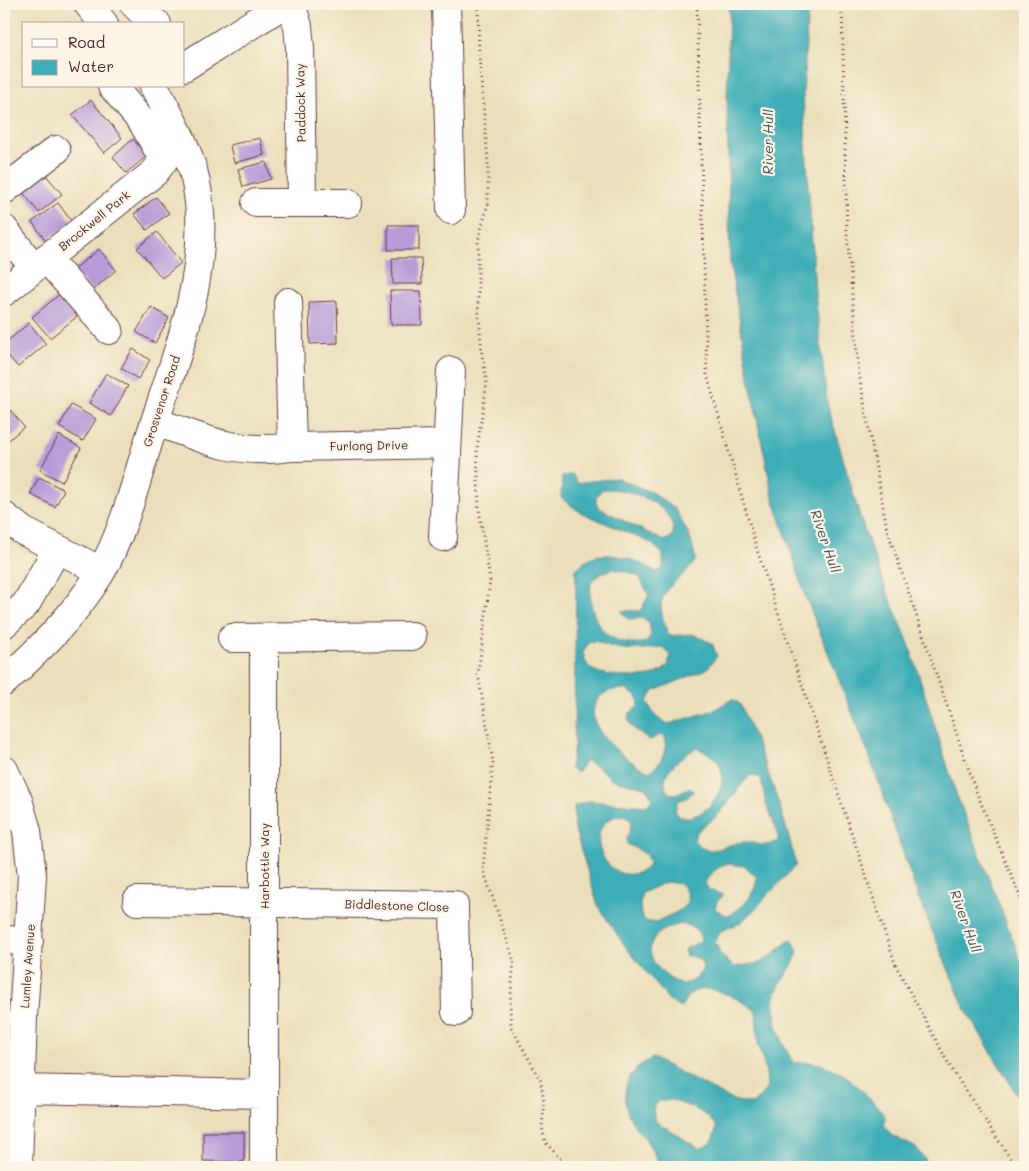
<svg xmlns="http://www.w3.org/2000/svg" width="1029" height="1171" font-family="Mali,sans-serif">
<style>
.water{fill:#3dadb7;stroke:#446671;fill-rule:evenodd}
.building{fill:#b89bd8}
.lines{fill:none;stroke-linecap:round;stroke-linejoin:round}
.minor-casing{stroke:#623c41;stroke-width:30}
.path{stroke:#623c41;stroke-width:3;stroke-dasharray:1 4;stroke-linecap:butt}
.minor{stroke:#fff;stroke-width:28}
.labels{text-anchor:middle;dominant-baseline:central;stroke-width:4.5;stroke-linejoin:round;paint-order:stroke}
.street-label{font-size:12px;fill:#4a1f2b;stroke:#fcf5e5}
.water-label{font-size:14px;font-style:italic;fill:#455863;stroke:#fcf5e5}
</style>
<rect width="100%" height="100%" fill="#fcf5e5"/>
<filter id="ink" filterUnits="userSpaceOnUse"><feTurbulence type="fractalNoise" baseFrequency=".02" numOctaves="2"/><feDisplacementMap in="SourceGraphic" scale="10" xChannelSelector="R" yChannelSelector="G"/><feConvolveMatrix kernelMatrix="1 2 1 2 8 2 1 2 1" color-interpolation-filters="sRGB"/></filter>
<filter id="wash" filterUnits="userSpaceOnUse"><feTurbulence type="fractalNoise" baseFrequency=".0096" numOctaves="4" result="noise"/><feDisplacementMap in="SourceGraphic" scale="20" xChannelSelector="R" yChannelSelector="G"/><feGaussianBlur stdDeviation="1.12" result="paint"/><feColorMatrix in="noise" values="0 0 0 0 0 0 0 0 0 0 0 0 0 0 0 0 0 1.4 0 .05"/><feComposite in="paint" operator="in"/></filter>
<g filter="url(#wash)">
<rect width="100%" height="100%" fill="#ebdfbb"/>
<path class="water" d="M729,4h79l-5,92 12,197 12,110 34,117 26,72 21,49 48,152 69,178v137l-61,-101 -45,-108 -50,-144 -63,-157 -33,-101 -22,-108 -21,-126 -3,-164z
M572,474l5,9 40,-5 36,15 22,16 15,28 6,23c-25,33 -47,27 -27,76l23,-2 20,9 5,13 -10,13 -53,22 -7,11 9,15 12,7 44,-13 20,-12 8,5c23,52 43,105 56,161l-43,46 -13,12 -19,8 -6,10 6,14 13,12c11,-2 28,-3 36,-10 8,-6 13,-13 22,-18l6,11c-4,19 -18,29 -22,44 -6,20 6,54 19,69 42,-5 65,24 90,53l-1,9 8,11 23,11 10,12 -1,8h-264c-4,-8 -7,-16 -12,-24 -3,-6 -8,-10 -12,-15 -19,-28 -14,-56 17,-70l79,42 21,4 14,-16 -1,-16 -8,-29 -2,-32c-14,-11 -51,-32 -67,-16 -3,3 -6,9 -9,13l-11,-8 -44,-54 -27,-40 -24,-79v-21l16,-5 56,5 7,-7 -7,-12 -33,-7 -15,-13 -12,-6 -9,12 -7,-5 4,-21 2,-178c5,-4 11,-10 16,-12 19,-7 50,5 65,15l6,-4v-14l-12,-11 -71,-31 -19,-14 1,-21zM603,489c26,-1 74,15 70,47l-9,5 -63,-32 -5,-6v-7zM614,569l24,6 11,20 -9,16h-19l7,8 13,-1 8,4 2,12 -4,8c-41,8 -60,-22 -56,-60l10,-9zM596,641c24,11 41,9 66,6l8,8 -2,11c-4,3 -9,7 -14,9 -15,4 -44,2 -59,-4 -8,-3 -11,-12 -12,-19l6,-10zM626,689l12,9 1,7 -9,8 -2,6 5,9 16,12 12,-5 5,4c-1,16 -4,24 -17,33 -19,-9 -68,-44 -53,-70 7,-11 17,-13 30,-13zM696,748c8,3 21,9 24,18 10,23 -17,58 -41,50l-4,-5 3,-10 10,-4 6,-6 -6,-3 -12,6 -8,-1c-12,-20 13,-35 28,-45zM751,775l10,3 5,26 12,29v8c-20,9 -17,1 -34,1 -20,1 -35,19 -50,-2 3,-12 9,-13 18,-20 17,-13 23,-31 39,-45zM624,815l7,4c2,10 -6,15 -4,25 10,6 22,7 22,22 -41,34 -76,-47 -25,-51zM725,864l20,2 12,12c-3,19 -13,28 -29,38l-13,-7 2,-7 7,-7 -15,-5 -4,-7 6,-10zM666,882l15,2c15,19 1,26 -15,33 -5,2 -10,6 -15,5 -14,0 -11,-20 -9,-29zM682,924c10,2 18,5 19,17l-17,9 2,6c10,0 16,2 17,13l-8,11 -14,5c-36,-18 -46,-51 1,-61zM671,1100c19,6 35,11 46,28l-6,15 -11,6 -45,-28 -2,-12 6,-8z"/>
<g id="blocks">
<path class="building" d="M91,100l31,38 -18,15 -32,-38z
M260,138l4,17 -30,8 -4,-18z
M133,139l14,17 -21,17 -13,-16z
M266,162l5,17 -28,8 -5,-18z
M44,173l18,21 -23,19 -17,-22z
M156,197l13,16 -22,17 -13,-16z
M58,203l14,19 -26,19 -14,-19z
M388,225h31v25h-31z
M157,232l24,31 -19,15 -25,-30z
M99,249l17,21 -24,21 -19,-21z
M392,258h29l1,26h-29z
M390,291h31l1,34h-31z
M61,293l18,22 -29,23 -18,-21z
M337,301l1,42 -28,1 -1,-42z
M151,307l18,11 -14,25 -19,-11z
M29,323l17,21 -28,23 -14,-16v-7z
M133,349l17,11 -12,19 -17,-11z
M106,373l22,13 -17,30 -22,-13z
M71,405l25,14 -13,22 -24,-14z
M8,407l16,20 -20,17v-34z
M59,435l22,13 -19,34 -22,-12z
M39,477l25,13 -9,17 -25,-13z
M203,1132h41v30l-41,-1z"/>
</g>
</g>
<g filter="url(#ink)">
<use href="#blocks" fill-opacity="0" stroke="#623c41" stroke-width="1"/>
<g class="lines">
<defs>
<path id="minor" d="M88,4l16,20
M134,4l16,16 7,4
M291,4l7,22 2,22 2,155
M446,4l5,206
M184,67l100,-63
M4,190l52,-40
M256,203h92
M4,229l30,39
M46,258l63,72
M4,292l151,-120 9,-12 -21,-37 -31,-37
M288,302l4,145
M155,421c49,19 83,34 137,26l154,-3
M4,516l19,15 78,40
M443,537l8,-166
M4,624l22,-20 31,-55
M232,638l180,-2
M264,638v529
M4,682c37,-34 71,-67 97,-110 23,-41 34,-88 48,-132 25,-81 65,-170 47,-257 -7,-35 -26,-66 -42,-97
M4,770l14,30 9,31 5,45 -9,142 -5,149
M137,901l317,4 2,107
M4,940l25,1
M20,1089l243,5"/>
</defs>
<use href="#minor" class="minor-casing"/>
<path class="path" d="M478,4l1,51 9,106v43l-10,37v61l4,53 5,28 -10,65 2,61 11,72 -12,93 15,87 -10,108 31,92 -4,43 1,23 30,54 3,22 -2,23 3,16 23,25
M697,4l10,371 50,175 139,416 55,102 65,99
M842,4l5,229 12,141 28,155 89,262 49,117"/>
<use href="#minor" class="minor"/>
</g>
</g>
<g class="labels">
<g class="street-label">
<text transform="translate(300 103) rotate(-91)">Paddock Way</text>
<text transform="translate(94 220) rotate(-39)">Brockwell Park</text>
<text transform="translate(161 401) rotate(-72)">Grosvenor Road</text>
<text transform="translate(369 445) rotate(-1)">Furlong Drive</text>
<text transform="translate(264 866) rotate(-90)">Harbottle Way</text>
<text transform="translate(397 905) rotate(2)">Biddlestone Close</text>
<text transform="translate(27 966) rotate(-86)">Lumley Avenue</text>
</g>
<g class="water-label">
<text transform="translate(767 142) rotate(-90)">River Hull</text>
<text transform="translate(826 541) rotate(71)">River Hull</text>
<text transform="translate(966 921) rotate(70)">River Hull</text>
</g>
</g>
<rect width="1029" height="1171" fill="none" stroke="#fcf5e5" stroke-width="20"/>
<rect x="22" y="22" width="162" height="65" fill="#fcf5e5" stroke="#b59f9b"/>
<rect x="32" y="39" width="25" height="8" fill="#ffffff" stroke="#b59f9b"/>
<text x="68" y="48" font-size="15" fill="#4a1f2b">Road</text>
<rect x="32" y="60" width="25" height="15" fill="#3dadb7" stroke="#b59f9b"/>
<text x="68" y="72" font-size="15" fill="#4a1f2b">Water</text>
</svg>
